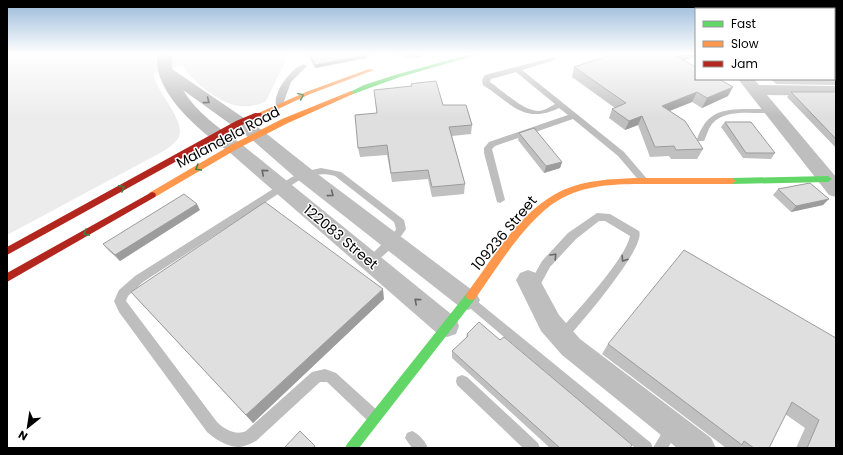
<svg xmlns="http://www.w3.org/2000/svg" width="843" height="455" font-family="Poppins,sans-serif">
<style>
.green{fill:#ececec}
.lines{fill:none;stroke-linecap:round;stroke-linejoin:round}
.lane{fill:#bebebe;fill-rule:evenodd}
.street{fill:#bebebe;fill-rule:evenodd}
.fast{fill:#63d668;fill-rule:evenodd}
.slow{fill:#ff974d;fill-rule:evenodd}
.jam{fill:#b3261e;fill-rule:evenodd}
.wall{fill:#c0c0c0}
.shaded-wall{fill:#9c9c9c}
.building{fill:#dfdfdf;stroke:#9c9c9c}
.oneway{stroke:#3b803e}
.oneway2{stroke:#686868}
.labels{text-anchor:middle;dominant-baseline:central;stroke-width:3;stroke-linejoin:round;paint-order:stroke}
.street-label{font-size:14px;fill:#000;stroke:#fff}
</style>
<rect width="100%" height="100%" fill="#fff"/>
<path class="green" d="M7,54h282l-23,47c-24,13 -47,0 -65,-15 -7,-7 -14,-12 -18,-21l-29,8c1,21 36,49 23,67 -4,5 -9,8 -15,12l-155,83z"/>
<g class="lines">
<path class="lane" d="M362,54h10l-7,2z
M398,54h19l6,2c-5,4 -21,2 -25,-2z
M553,57l3,2 -1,1 -33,10 102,82 24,28 2,2 -2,2h-6l-24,-28 -45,-37 -78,27 -3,3 13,51 -5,3 -3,-1 -13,-49v-5l5,-6 79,-27 -9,-7c-35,17 -48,-5 -76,-23l-1,-5 3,-5zM516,72l39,32c-5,3 -11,7 -17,7 -15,0 -36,-21 -48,-29l1,-3z
M304,64l3,2 -16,16 -8,22 -1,2h-6c-3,-14 15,-38 28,-42z
M742,109h30l4,2 -4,2c-18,1 -47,-5 -60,11 -4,5 -5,11 -8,17h-6l-1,-2c9,-24 20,-29 45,-30z
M321,168l20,4 63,48 2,9 -11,16 -21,19 -4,1 -4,-1 -1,-3 30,-30 1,-2 -2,-7 -59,-46c-13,-4 -25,-1 -37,5l-155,101 -15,14 -2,5 91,121c7,7 19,14 29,9l66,-59 13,-3 11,4 42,38 2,5 -2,5 -5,2 -5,-2 -41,-39h-7l-64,59c-4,2 -8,4 -12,5 -12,4 -28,-6 -37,-14l-88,-120 -5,-11 5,-11 16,-14 157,-99 15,-6z
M597,213l13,1 29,17c8,16 -60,94 -73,109l-4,1 -4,-1 -2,-4 2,-4c18,-20 67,-72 72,-96l-25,-15h-6l-23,18 -26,28 -13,24 -4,2 -4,-2 -2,-3 15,-27 26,-28z
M468,295l4,2 179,146 2,5 14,-24 5,-2 5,2 2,5 -11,19h-33l-171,-145 -2,-3 2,-3z
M462,375l5,2 71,66 2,5h-17l-66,-63 -1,-4 1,-4z
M412,431c7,3 13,10 16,17h-16l-7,-10 2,-5z"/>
<path class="street" d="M158,54h14v15l91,62 48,38 165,124 4,7 -4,7 -8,3 -8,-3 -163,-128 -46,-40 -68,-49c13,22 36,38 57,53l216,175 3,8 -3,8 -9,3 -9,-3 -210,-183c-26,-18 -78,-61 -70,-97z
M738,79h16l5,6 77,1v10l-69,-1 69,82v20l-7,-2z
M528,270l8,3 23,42 21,24 131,99 5,10h-39l-115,-93 -21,-24 -25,-51 4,-7z"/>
<path class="fast" d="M471,54h9l-80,23 -47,17 -2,1 -3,-2 16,-8 31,-10z
M828,176l4,3 -4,3 -96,2 -4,-3 4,-3z
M471,292l4,1 1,3 -1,3 -116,149h-14l2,-4 120,-151z"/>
<path class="slow" d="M369,69l5,1 -64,24 -49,23h-6l-1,-2 52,-23z
M351,91l3,2 -1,1 -65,29 -51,26 -82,48h-6l-1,-2 1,-2 82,-48 51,-26z
M635,178h97l4,3 -4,3c-23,0 -47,0 -70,0 -40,0 -83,-3 -116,25 -29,25 -49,59 -71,90l-4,1 -4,-1 -1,-3 1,-3c27,-36 53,-83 96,-103 23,-10 48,-11 72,-12z"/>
<path class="jam" d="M255,113h6l1,2 -20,10 -235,130v-8l229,-126z
M152,192l3,1 1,2 -1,2 -148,85v-9z"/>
</g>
<path class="wall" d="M308,54h57l2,4 -52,10z
M836,54v31l-60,-1 -5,-5h63z
M685,60l43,36 -26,12 -10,-6 -23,9 34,38 -6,10h-26l-2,-3 -19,1 -12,-32 -13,5 -16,-12 3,-9 3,-1 -43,-31 2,-10z
M411,84l61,41 -1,9 -19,2 13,48 -1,10 -32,3 -4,-18 -36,3 -5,-27 -27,2 -2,-9 19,-35 -3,-23 37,-4z
M791,92h45v56l-49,-51z
M725,122l50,31 -4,6 -28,-1 -22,-31z
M519,133l43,29 -2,6 -16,5 -26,-33z
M778,189l45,16 -32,7 -18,-17z
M200,210l-80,51 -12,-11 -5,-6z
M131,292l253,7 -131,124 -113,-121z
M467,334l163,114h-80l-98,-90v-7l14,-13z
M836,338v110h-40l9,-20 -20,-14 -16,34h-43l-124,-94 6,-10z"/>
<path class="shaded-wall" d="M682,54h14v2l-24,9 4,-9z
M367,55v3l-52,10v-3z
M733,87l-5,9 -26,12 5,-10z
M697,92l-5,10 -35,14 5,-10z
M642,116l-4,9 -13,5 4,-9z
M562,162l-2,6 -16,5 2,-7z
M829,199l-6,6 -32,7 5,-6z
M197,204l3,6 -80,51 -5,-6z
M383,289l1,10 -131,124 -7,-8z"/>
<path class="building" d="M309,54h56l2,1 -52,10z
M613,54h69l-6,2 20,11v12h23l14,8 -26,11 -10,-6 -35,14 23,15 18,28 -27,1 -2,-4 -19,1 -13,-31 -13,5 -17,-12 14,-6 -52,-36z
M834,54h2v26l-44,-1h42z
M436,81l7,24h23l6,20 -23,2 16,57 -33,3 -4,-17 -37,3 -4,-28 -29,3 -3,-33 22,-2 -3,-23 38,-4 -1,-2 6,-1z
M791,92h45v47z
M725,122h26l24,31h-29z
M534,128l28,34 -16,4 -27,-33z
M810,183l19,16 -33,7 -18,-17z
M184,194l13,10 -82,51 -12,-11z
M265,202l118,87 -137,126 -115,-123z
M684,250l152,88v110h-29l12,-28 -27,-18 -23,46h-15l-10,-7 -2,4 -134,-101z
M479,322l21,18 4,-3 128,108 -2,3h-70l-108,-97 16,-15 -1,-2z
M300,431l15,15 -1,2h-30z"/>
<defs><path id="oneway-chevron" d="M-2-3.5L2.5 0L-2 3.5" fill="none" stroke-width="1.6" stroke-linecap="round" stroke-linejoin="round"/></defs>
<g class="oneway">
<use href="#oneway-chevron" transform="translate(301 96) rotate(-22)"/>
<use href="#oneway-chevron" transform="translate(198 168) rotate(150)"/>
<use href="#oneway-chevron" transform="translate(122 188) rotate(-29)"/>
<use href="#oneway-chevron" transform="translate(86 233) rotate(150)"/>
</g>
<g class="oneway2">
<use href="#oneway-chevron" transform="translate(207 101) rotate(37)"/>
<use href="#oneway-chevron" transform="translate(264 172) rotate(-140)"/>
<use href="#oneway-chevron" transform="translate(331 194) rotate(37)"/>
<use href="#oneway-chevron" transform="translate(554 256) rotate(-47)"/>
<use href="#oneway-chevron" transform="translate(624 259) rotate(123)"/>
<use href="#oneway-chevron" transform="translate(417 301) rotate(-140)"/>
</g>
<linearGradient id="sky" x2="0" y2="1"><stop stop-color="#97b8d8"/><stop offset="0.46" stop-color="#fff"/><stop offset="1" stop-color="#fff" stop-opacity="0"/></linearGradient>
<rect width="843" height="117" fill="url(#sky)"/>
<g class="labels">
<g class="street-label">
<text transform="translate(228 137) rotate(-28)">Malandela Road</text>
<text transform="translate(504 233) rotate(-50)">109236 Street</text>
<text transform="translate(341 237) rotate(40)">122083 Street</text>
</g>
</g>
<rect width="843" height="455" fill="none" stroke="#000000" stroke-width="16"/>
<rect x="695" y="8" width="140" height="72" fill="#ffffff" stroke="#999999"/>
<rect x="703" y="21" width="20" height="6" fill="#63d668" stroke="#999999"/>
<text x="731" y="28" font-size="12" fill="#000000">Fast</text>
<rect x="703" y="41" width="20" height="6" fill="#ff974d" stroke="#999999"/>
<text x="731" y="48" font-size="12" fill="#000000">Slow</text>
<rect x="703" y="61" width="20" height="6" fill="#b3261e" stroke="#999999"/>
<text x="731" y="68" font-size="12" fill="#000000">Jam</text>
<g transform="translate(28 427) rotate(210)" stroke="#ffffff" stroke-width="3" paint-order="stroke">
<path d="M0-3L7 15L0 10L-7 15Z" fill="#000000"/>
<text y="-6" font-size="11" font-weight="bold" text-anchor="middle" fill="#000000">N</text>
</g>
</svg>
